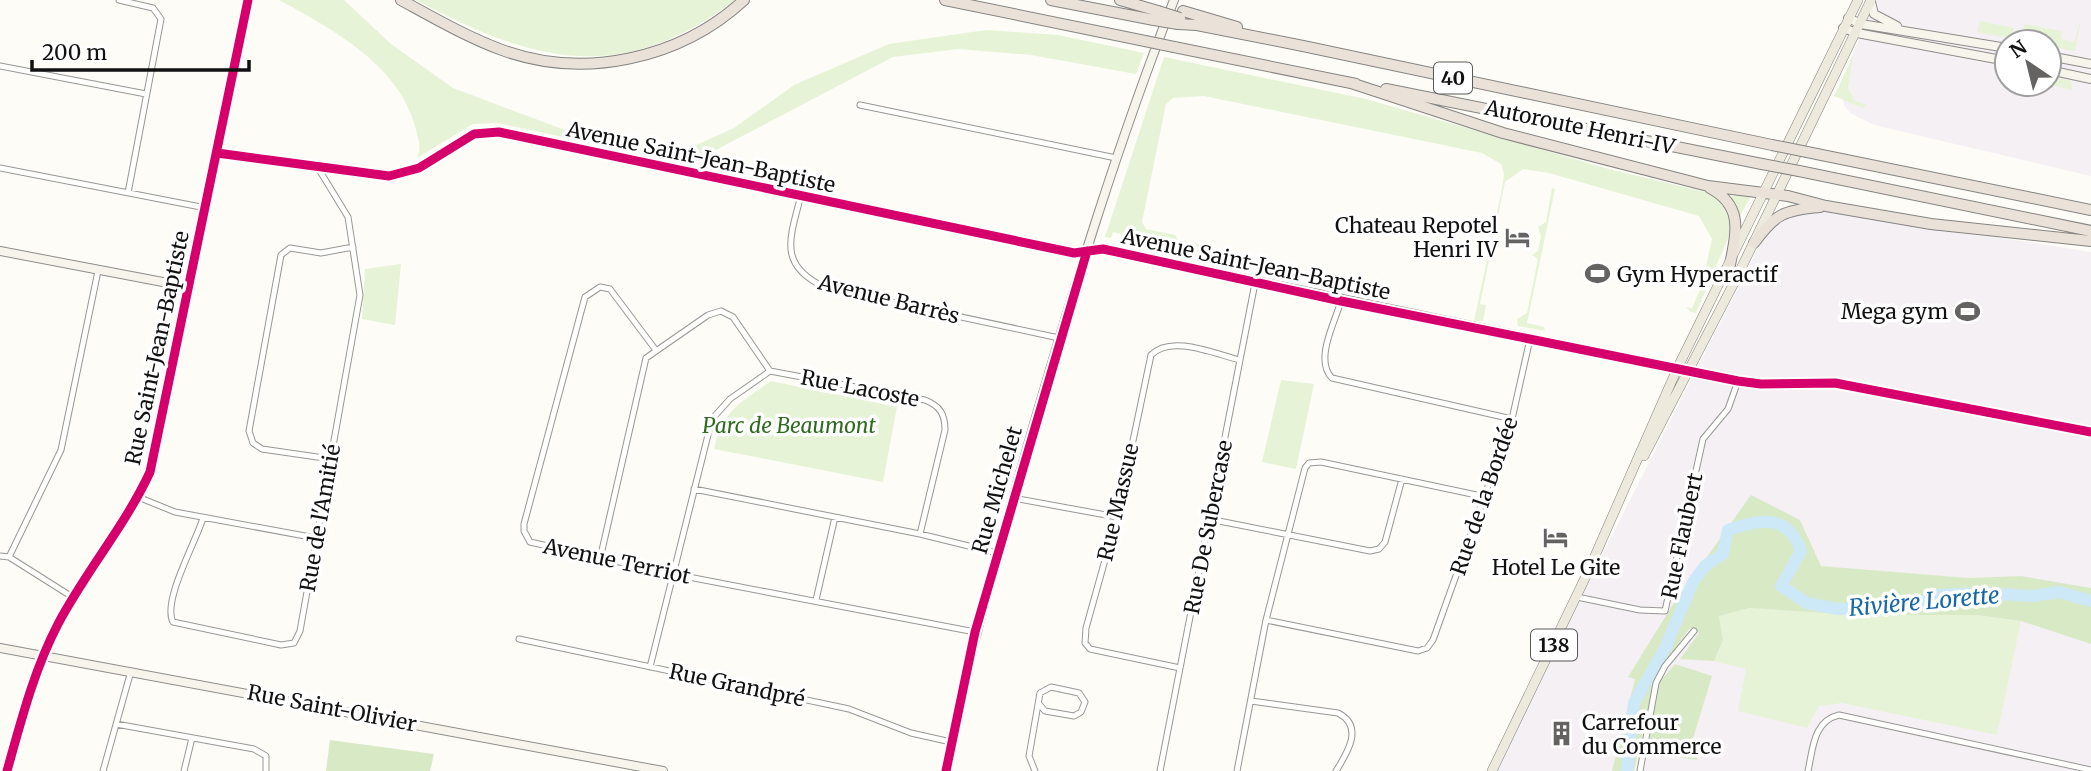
<svg xmlns="http://www.w3.org/2000/svg" width="2091" height="771" font-family="Merriweather,serif">
<style>
.industrial{fill:#f5f0f3;fill-rule:evenodd}
.green{fill:#e7f3d7}
.forest{fill:#d8eac5}
.lines{fill:none;stroke-linecap:round;stroke-linejoin:round}
.river{stroke:#cde8f7;stroke-width:12}
.street-casing{stroke:#979795;stroke-width:7}
.secondary-casing{stroke:#8e8d8b;stroke-width:10}
.primary-casing{stroke:#858482;stroke-width:10}
.highway-casing{stroke:#858482;stroke-width:12}
.street{stroke:#fffffe;stroke-width:5}
.secondary{stroke:#f6f4eb;stroke-width:8}
.primary{stroke:#ede9dc;stroke-width:9}
.highway{stroke:#eae1d8;stroke-width:10}
.highway-bridge-casing{stroke:#858482;stroke-width:12;stroke-linecap:butt}
.highway-bridge{stroke:#eae1d8;stroke-width:10}
.cycleway-casing{stroke:#fff;stroke-width:13}
.cycleway{stroke:#d6006c;stroke-width:9}
.labels{text-anchor:middle;dominant-baseline:central;stroke-width:7;stroke-linejoin:round;paint-order:stroke}
.shield{fill:#fff;stroke:#585858;stroke-width:2}
.shield-label{font-size:19px;font-weight:bold;fill:#111}
.street-label{font-size:21px;fill:#111;stroke:#fff}
.poi-label{font-size:21px;fill:#111;stroke:#fff;text-anchor:end}
.park-label{font-size:21px;font-style:italic;fill:#2f6b1f;stroke:#fff}
.water-label{font-size:23px;font-style:italic;fill:#1768a6;stroke:#fff}
</style>
<rect width="100%" height="100%" fill="#fdfcf7"/>
<path class="industrial" d="M1876,0h215v176l-217,-51 -22,-11 -7,-7 -6,-20zM2007,42h42v42h-42z
M1809,208l282,44v519h-599l275,-540 12,-13z"/>
<path class="green" d="M279,0h65l47,44 62,44 112,42 118,21 51,-23 60,-43 95,-41 97,-14 72,5 86,18 -8,21 -105,-19 -73,-6 -65,8 -204,107 -192,-41 -24,1 -56,34c5,-12 1,-19 -2,-32 -17,-62 -83,-97 -136,-126z
M416,0h319c-114,87 -203,62 -319,0z
M2081,18l-6,33 -26,-5v-4l-28,-2 3,-16 38,7 -1,8 13,3z
M1980,21l34,7 -1,11 -36,-7z
M1853,56l-5,32 7,13 12,4 -4,3 -29,-12z
M1164,57l202,42 243,70 100,24 7,2 13,16v25l-33,77 -5,-1 -5,-5 6,1 10,-23 10,-46 -13,-23 -150,-43 -26,-4 -18,13 -25,122 6,1 -3,16h-9l28,-132 2,-15 -3,-10 -19,-11 -278,-57 -31,2 -7,6 -24,118 4,7 29,6 3,5 27,6 8,-2 -3,16 -90,-20 1,-6 -8,-2 -2,6 -6,-1z
M2053,77l18,4 1,9 -25,-6z
M1552,188l3,1 -28,134 17,4 1,4 -27,-5 -1,-7 10,-6 11,-54 -6,-4 6,-4 3,-15 -3,-9 8,-5z
M1734,194l17,2 -12,22 -8,-19z
M401,264l-6,61 -33,-6 3,-50z
M1281,380l33,4 -18,85 -34,-7z
M771,381l126,26 -14,75 -169,-33c9,-39 26,-46 57,-68z
M1749,608l105,7h123l44,6 -24,114 -155,-32 -23,3 -12,22 -69,-17 8,-42 -32,-8 9,-21 -4,-24z"/>
<path class="forest" d="M1751,495l49,25 21,46 147,12 53,-2 70,12v56l-70,-23 -44,-6h-123l-105,-7 -30,8 4,24 -9,21 -34,-2 19,-26 -9,-5 -26,36 -11,22 -19,85h-22l23,-92 -7,-2 44,-71z
M1675,664l37,12 -21,69 8,3 -2,12 -50,-7 10,-68z
M330,740l104,14 -4,17h-104z"/>
<g class="lines">
<path class="river" d="M1627,771l7,-68 31,-55 28,-66 13,-17 17,-11 5,-24c32,-10 59,-18 73,21l-20,35 26,17 31,6 76,-5 23,-9 41,-2 56,3 25,-4 32,9"/>
<defs>
<path id="street" d="M119,0l34,8 8,11 -33,174
M0,66l146,28
M860,105l256,53
M0,168l206,40
M801,195c-11,44 -24,70 25,93l233,50
M1341,301c-6,21 -27,59 -9,77l180,41
M655,349l-45,-60 -10,-2 -15,10 -61,227v7l6,11 143,32 302,58
M1687,371l74,13 74,-1 256,49
M331,459l-69,-10 -9,-6 -4,-12 32,-176 9,-7 31,5 32,-6
M694,489l226,45 77,19
M138,497l37,15 141,26
M1013,498l104,19
M203,518c-7,24 -41,83 -30,104l108,23 13,-2 6,-12 60,-336 -12,-78 -30,-49
M1209,519l161,32 9,-2 6,-7 17,-63
M0,556l9,1 65,41
M9,557l52,-107 37,-179
M600,559l46,-201 62,-43 13,-4 12,6 37,54 155,29c15,6 20,14 20,30l-25,104
M1577,597l63,13 25,1 38,-172 25,-30 10,-28
M816,600l19,-83
M1266,620l152,31 9,-3 6,-8 79,-221 18,-80
M519,639l330,70 62,24 40,9
M650,667l62,-248 18,-20 40,-28
M1180,668l-90,-19 -5,-6 1,-15 31,-111 34,-162c20,-21 64,-1 89,5
M1251,701l87,12c26,13 10,39 -2,58
M116,724l138,25 12,7v15
M103,771l28,-100
M184,771l8,-33
M1035,771l-6,-15 11,-63 11,-6 28,6 6,9 -4,10 -7,4 -29,-5 -6,-7
M1160,771l95,-488
M1237,771l29,-151 39,-152 4,-5 12,-1 165,35
M1640,771l16,-88 9,-17 29,-35
M1808,771c5,-22 5,-50 31,-56l252,55"/>
<path id="secondary" d="M1871,2l3,12 23,12
M1848,18l13,6 146,24
M1843,28l14,5 150,28
M2049,56l42,8
M2049,70l42,9
M217,153l172,23 30,-8 55,-34 25,-2 575,121 29,-4 574,120
M0,251l189,36
M0,648l663,123
M7,771c14,-50 27,-101 51,-147 28,-53 67,-98 92,-152l98,-472
M946,771c21,-113 53,-223 84,-333 43,-148 88,-295 144,-438"/>
<path id="primary" d="M1644,456l91,-175 136,-281
M1492,771l95,-197 90,-205 181,-369"/>
<path id="highway" d="M401,0c33,18 66,37 101,50 82,30 178,9 242,-50
M945,0l200,41
M1051,0l103,20
M1120,0l38,11
M1183,11l54,16
M1178,24l19,1 106,21 469,99
M1174,47l182,37
M1351,83l152,50 205,53 80,10 38,10 105,18 160,17
M1386,89l376,75
M1807,152l284,58
M1799,171l292,60
M1710,188c34,18 26,45 20,77
M1754,243c21,-29 30,-33 66,-36"/>
</defs>
<use href="#street" class="street-casing"/>
<use href="#secondary" class="secondary-casing"/>
<use href="#primary" class="primary-casing"/>
<use href="#highway" class="highway-casing"/>
<use href="#street" class="street"/>
<use href="#secondary" class="secondary"/>
<use href="#primary" class="primary"/>
<use href="#highway" class="highway"/>
<defs>
<path id="highway-bridge" d="M1158,11l22,7
M1154,20l24,4
M1145,41l29,6
M1772,145l35,7
M1762,164l37,7"/>
</defs>
<use href="#highway-bridge" class="highway-bridge-casing"/>
<use href="#highway-bridge" class="highway-bridge"/>
<defs>
<path id="cycleway" d="M217,153l172,23 30,-8 55,-34 25,-2 575,121 29,-4 238,52 397,80 23,3 74,-1 256,49
M7,771c14,-50 27,-101 51,-147 28,-53 67,-98 92,-152l98,-472
M946,771l29,-139 112,-381"/>
</defs>
<use href="#cycleway" class="cycleway-casing"/>
<use href="#cycleway" class="cycleway"/>
</g>
<defs>
<symbol id="hotel-bare" viewBox="-9 -9 18 18"><path d="M-6-4.5h1.5V1H6V5H4.5V3h-9V5H-6ZM-4 0a1.8 1.8 0 1 1 3.6 0ZM.5 0V-2.5h3Q6-2.5 6 0Z" fill="#646362" stroke="#fff" stroke-width="2.5" paint-order="stroke"/></symbol>
<symbol id="stadium-bare" viewBox="-9 -9 18 18"><path d="M0-5a6.5 5 0 1 0 0 10a6.5 5 0 1 0 0-10ZM-3.5-1.8h7v3.6h-7Z" fill="#646362" stroke="#fff" stroke-width="2.5" paint-order="stroke"/></symbol>
<symbol id="building-bare" viewBox="-9 -9 18 18"><path d="M-4-6H4V6H1V3H-1V6H-4ZM-2.5-4.3h1.7v1.8h-1.7ZM.8-4.3h1.7v1.8H.8ZM-2.5-1h1.7V.8h-1.7ZM.8-1h1.7V.8H.8Z" fill="#646362" stroke="#fff" stroke-width="2.5" paint-order="stroke"/></symbol>
</defs>
<g fill-rule="evenodd">
<use href="#hotel-bare" x="1500" y="220" width="35" height="35"/>
<use href="#stadium-bare" x="1580" y="256" width="35" height="35"/>
<use href="#stadium-bare" x="1950" y="294" width="35" height="35"/>
<use href="#hotel-bare" x="1538" y="520" width="35" height="35"/>
<use href="#building-bare" x="1544" y="716" width="35" height="35"/>
</g>
<g class="labels">
<g class="shield">
<rect x="1434" y="62.5" width="38" height="31" rx="5"/>
<rect x="1531" y="629.5" width="46" height="31" rx="5"/>
</g>
<g class="shield-label">
<text x="1453" y="78">40</text>
<text x="1554" y="645">138</text>
</g>
<g class="street-label">
<text transform="translate(1580 127) rotate(12)">Autoroute Henri-IV</text>
<text transform="translate(701 157) rotate(12)">Avenue Saint-Jean-Baptiste</text>
<text transform="translate(1256 264) rotate(12)">Avenue Saint-Jean-Baptiste</text>
<text transform="translate(889 299) rotate(14)">Avenue Barrès</text>
<text transform="translate(157 348) rotate(-78)">Rue Saint-Jean-Baptiste</text>
<text transform="translate(860 388) rotate(11)">Rue Lacoste</text>
<text transform="translate(997 490) rotate(-74)">Rue Michelet</text>
<text transform="translate(1484 496) rotate(-71)">Rue de la Bordée</text>
<text transform="translate(1118 502) rotate(-77)">Rue Massue</text>
<text transform="translate(320 518) rotate(-80)">Rue de l'Amitié</text>
<text transform="translate(1208 527) rotate(-79)">Rue De Subercase</text>
<text transform="translate(1682 536) rotate(-78)">Rue Flaubert</text>
<text transform="translate(617 561) rotate(12)">Avenue Terriot</text>
<text transform="translate(737 685) rotate(12)">Rue Grandpré</text>
<text transform="translate(332 708) rotate(11)">Rue Saint-Olivier</text>
</g>
<g class="poi-label">
<text x="1498" y="225">Chateau Repotel<tspan x="1498" dy="24">Henri IV</tspan></text>
<text x="1617" y="274" text-anchor="start">Gym Hyperactif</text>
<text x="1948" y="311">Mega gym</text>
<text x="1556" y="567" text-anchor="middle">Hotel Le Gite</text>
<text x="1582" y="722" text-anchor="start">Carrefour<tspan x="1582" dy="24">du Commerce</tspan></text>
</g>
<g class="park-label">
<text x="789" y="425">Parc de Beaumont</text>
</g>
<g class="water-label">
<text transform="translate(1924 601) rotate(-5)">Rivière Lorette</text>
</g>
</g>
<g transform="translate(2028 63) rotate(325)"><circle r="33" fill="#ffffff" stroke="#a0a0a0" stroke-width="2"/>
<path d="M0-5L12 26L0 18L-12 26Z" fill="#646362"/>
<text y="-10" font-size="19" font-weight="bold" text-anchor="middle" fill="#111111">N</text>
</g>
<path d="M32 60v10h217v-10" fill="none" stroke="#111111" stroke-width="3.5"/>
<text x="42" y="60" font-size="21" fill="#111111" stroke="#ffffff" stroke-width="5" paint-order="stroke">200 m</text>
</svg>
